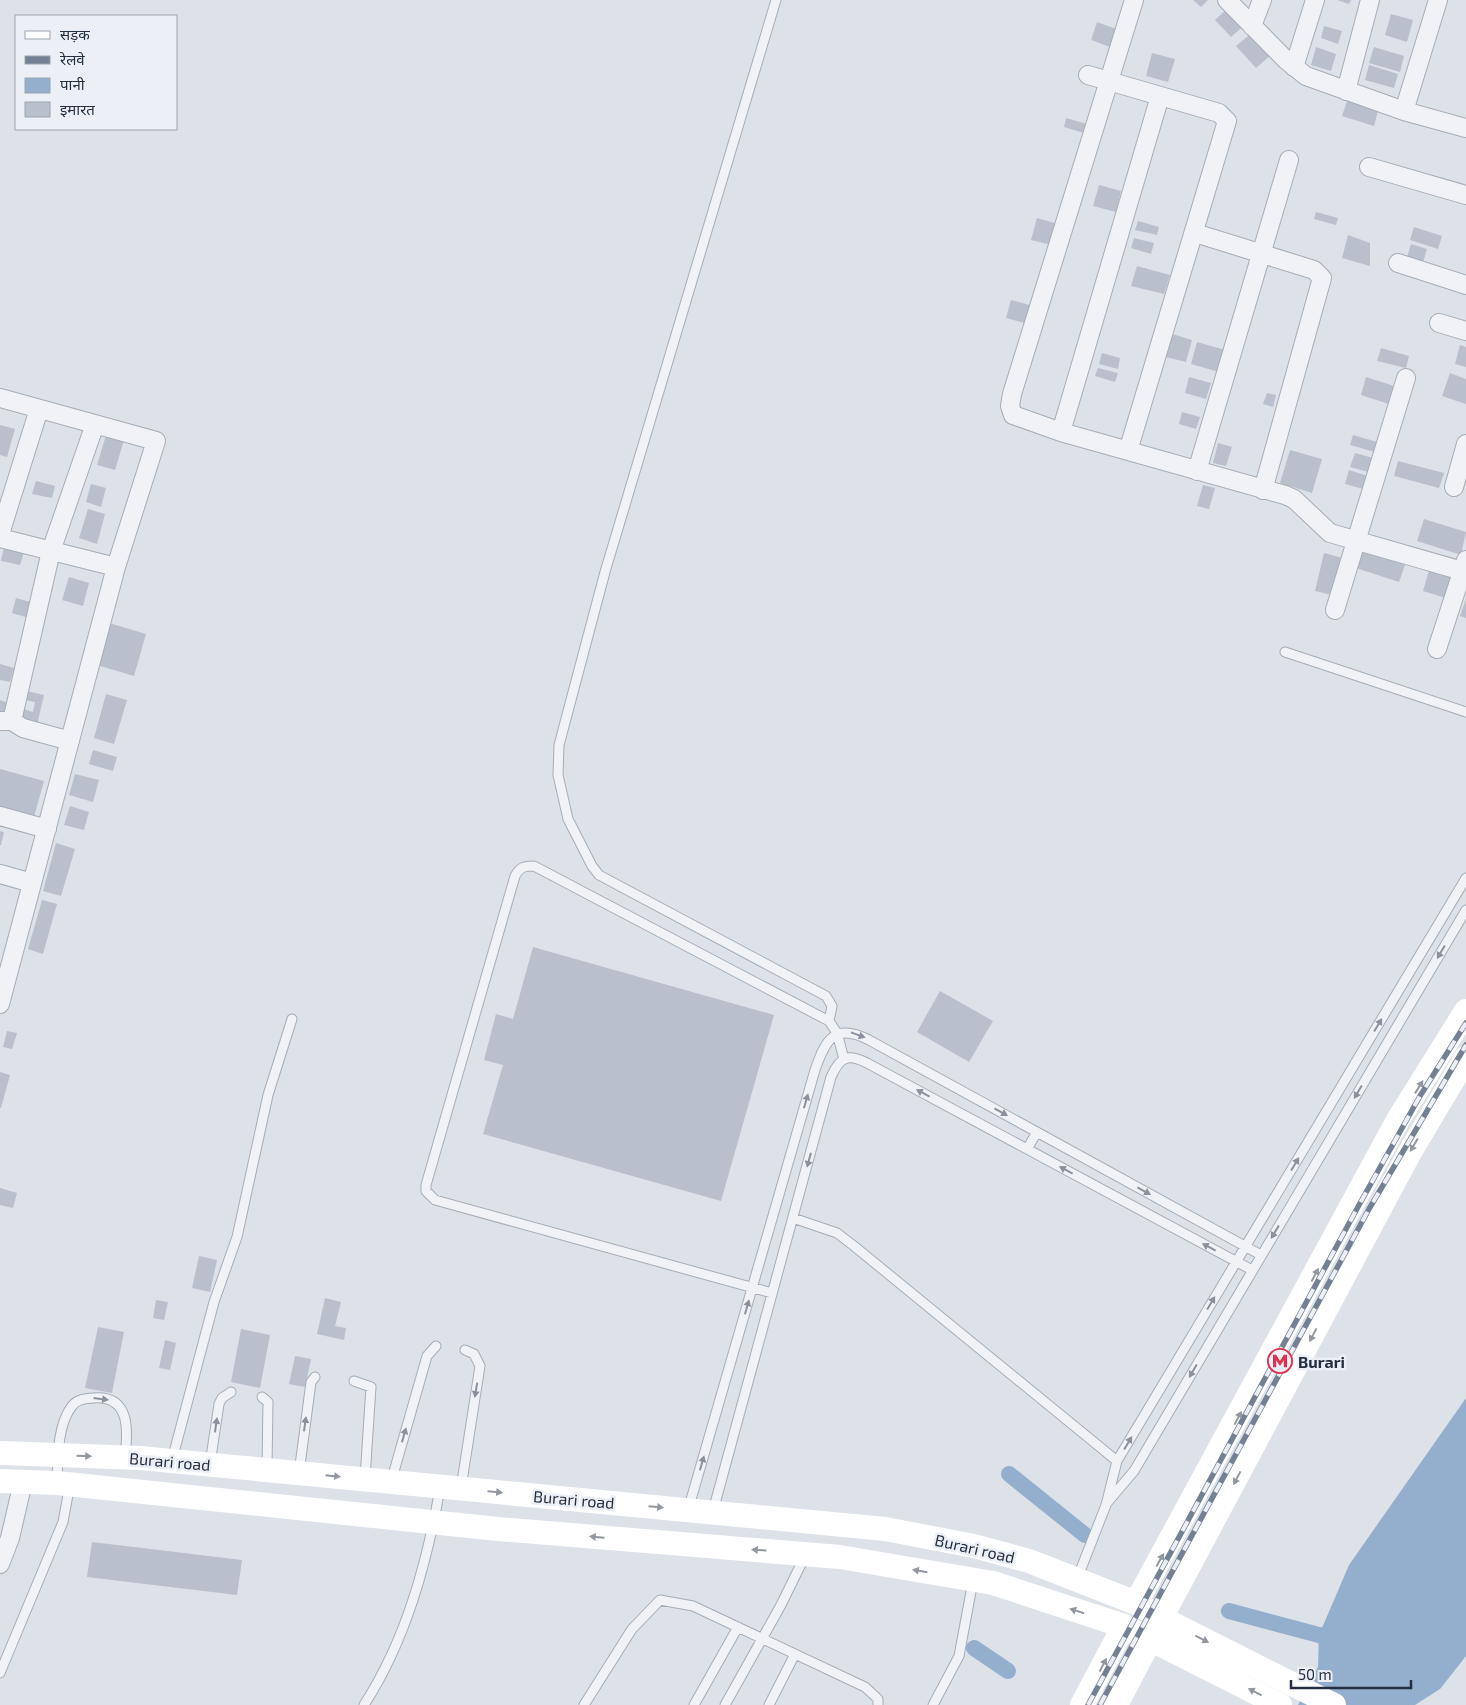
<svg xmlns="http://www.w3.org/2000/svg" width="1466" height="1705" font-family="'Exo 2','Noto Sans Devanagari',sans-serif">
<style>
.water{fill:#93afcd}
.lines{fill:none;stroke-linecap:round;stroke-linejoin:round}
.canal{stroke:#93afcd;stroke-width:16}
.building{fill:#b9c0cc}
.lane-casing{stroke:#a6acb6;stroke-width:11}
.street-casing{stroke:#a6acb6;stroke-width:20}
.lane{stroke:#f0f2f6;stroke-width:9}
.street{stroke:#f0f2f6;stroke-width:18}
.secondary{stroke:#fff;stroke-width:24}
.rail-casing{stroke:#748094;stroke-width:5.5}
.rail{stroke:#ecf0f6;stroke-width:4;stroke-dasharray:11;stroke-linecap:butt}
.oneway{fill:#8a909c}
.oneway2{fill:#9297a0}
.labels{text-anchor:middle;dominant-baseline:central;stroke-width:5;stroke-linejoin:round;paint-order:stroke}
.poi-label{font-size:16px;font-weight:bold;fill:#242f41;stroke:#ecf0f6;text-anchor:start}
.street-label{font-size:16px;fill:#242f41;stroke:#ecf0f6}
</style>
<rect width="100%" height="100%" fill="#dde1e8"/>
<path class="water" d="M1466,1398v258l-26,33 -25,16h-117l20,-38 1,-32 30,-70z"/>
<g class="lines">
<path class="canal" d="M1009,1474l76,61
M1229,1611l90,24 20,8
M974,1648l34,23"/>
</g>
<path class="building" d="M1193,0h15l-7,7z
M1337,0h14l-2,4z
M1230,6l16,18 -15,13 -16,-17z
M1391,14l22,6 -6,22 -22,-7z
M1097,22l19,7 -6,18 -19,-7z
M1324,26l18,5 -4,13 -17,-6z
M1254,31l19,22 -17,15 -20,-22z
M1316,47l20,7 -5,17 -20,-6z
M1374,47l30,9 -4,16 -31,-9z
M1152,53l23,6 -7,23 -22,-6z
M1369,65l29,9 -4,14 -29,-8z
M1348,98l31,9 -5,19 -32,-10z
M1066,118l21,6 -3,9 -20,-6z
M1099,185l22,6 -5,21 -23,-6z
M1316,212l22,6 -2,7 -22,-6z
M1037,218l21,6 -6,21 -21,-5z
M1138,221l21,6 -2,8 -22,-5z
M1414,227l28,9 -4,13 -28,-9z
M1348,235l22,8v23l-28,-8z
M1134,238l20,5 -3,11 -20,-6z
M1411,244l16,5 -5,17 -16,-5z
M1137,266l33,9 -6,19 -33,-8z
M1011,300l22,6 -5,18 -22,-6z
M1169,333l23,7 -6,22 -24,-6z
M1197,342l28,8 -6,22 -28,-8z
M1460,345l6,2v20l-11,-3z
M1381,348l28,8 -3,12 -29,-7z
M1102,353l18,5 -2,11 -19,-5z
M1098,368l20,5 -3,9 -20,-6z
M1450,373l16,6v25l-24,-8z
M1189,377l22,6 -5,16 -21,-6z
M1366,377l31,10 -5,18 -31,-10z
M1267,393l9,2 -3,12 -10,-3z
M1182,412l18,5 -4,12 -17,-5z
M0,425l15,4 -8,28 -7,-2z
M107,432l18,5 -10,33 -18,-5z
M1353,435l24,7 -2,10 -25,-7z
M1218,443l14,4 -6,19 -13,-3z
M1290,450l32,9 -10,34 -32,-10z
M1355,453l22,6 -5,14 -22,-6z
M1398,461l46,12 -5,15 -45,-12z
M1349,470l22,7 -4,13 -22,-6z
M36,481l19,5 -3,12 -20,-4z
M91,484l15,4 -5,19 -15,-5z
M1203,485l12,3 -6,21 -12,-3z
M88,509l17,5 -8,30 -18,-6z
M1424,519l42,13 -5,23 -44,-14z
M4,547l20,5 -4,13 -19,-4z
M1363,548l43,14 -7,20 -43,-14z
M1324,553l22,6 -10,37 -21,-5z
M1430,567l23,7 -7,24 -23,-7z
M69,577l20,6 -6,23 -21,-6z
M16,598l18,5 -5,15 -17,-5z
M1466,599v19l-6,-2z
M109,623l37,11 -12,42 -37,-11z
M0,664l14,4 -4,14 -10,-2z
M27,691l17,4 -7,30 -17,-4 3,-12 10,3 2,-10 -10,-2z
M106,694l21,6 -13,44 -20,-6z
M0,700l8,3 -3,10 -5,-1z
M93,750l24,7 -4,14 -24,-7z
M0,769l44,12 -10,36 -34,-10z
M75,774l24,6 -6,22 -24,-7z
M70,806l19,6 -5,18 -20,-5z
M0,831l4,1 -3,13h-1z
M56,843l19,6 -14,47 -18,-5z
M42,900l15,4 -14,50 -15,-5z
M533,947l241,68 -53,186 -238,-67 20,-69 -19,-5 12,-46 17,5z
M940,991l53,30 -24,41 -52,-30z
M7,1031l10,2 -5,16 -9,-2z
M0,1072l10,3 -9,33h-1z
M0,1188l17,5 -4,15 -13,-3z
M199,1256l18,4 -7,32 -18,-4z
M325,1298l16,4 -6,24 11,2 -2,12 -27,-6z
M156,1300l12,2 -4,18 -11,-2z
M98,1327l26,5 -12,61 -27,-5z
M241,1329l29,6 -10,53 -29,-6z
M165,1340l11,3 -6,27 -11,-2z
M295,1356l16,3 -6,28 -16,-3z
M92,1542l150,18 -5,35 -150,-18z"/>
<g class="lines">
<defs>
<path id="lane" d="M776,0l-171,572 -46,173 -1,30 10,44 24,47 7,9 227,121 6,10 -3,15
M1285,652l181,60
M1027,1149l10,-17
M793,1218l44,15 17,13 263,215
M772,1293l-337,-93 -9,-9v-6l89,-309c5,-9 9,-10 19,-10l295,155 8,12 7,26
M354,1381l17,6 -6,91
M262,1397l6,5 -1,66
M172,1460l42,-158 23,-65 31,-142 24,-76
M210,1464l9,-60 3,-6 9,-6
M299,1473l12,-91 4,-5
M57,1481c1,-22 0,-56 15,-75 5,-7 13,-7 21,-8 38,-3 35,33 32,59
M391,1482l36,-126 9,-10
M461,1488l19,-122 -6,-12 -9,-4
M1106,1504l28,-33 332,-561
M688,1510l127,-440c11,-32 20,-47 54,-30l392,215
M713,1511l118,-434c9,-20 16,-24 36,-14l385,207
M1077,1579l29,-74 11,-44 349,-583
M0,1673l63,-151 7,-38
M364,1705c42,-65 63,-142 76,-217
M584,1705l48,-76 28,-29 33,6 172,81 13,12v6
M694,1705l44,-78
M725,1705l56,-100 24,-49
M769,1705l26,-51
M933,1705l26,-49 14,-75"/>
<path id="street" d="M1134,0l-122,394 -2,12 3,9 48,17 99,-336
M1227,0l59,60 20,16 98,35 62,17
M1252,26l10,-26
M1294,67l21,-67
M1088,75l131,38 8,8 -99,330
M1346,91l24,-91
M1404,111l34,-111
M1369,167l97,28
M1195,233l119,37 8,8 -59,212
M1398,263l68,22
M1439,323l27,8
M0,398l156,43 -40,126 -116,437
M1061,432l224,63 9,4 36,34 136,39
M1197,471l92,-311
M1454,487l12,-43
M0,534l39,-125
M0,538l116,29
M1335,610l71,-232
M1437,649l29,-89
M0,721h12l11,7 47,13
M12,721l39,-170 44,-127
M0,816l47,13
M0,874l32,9
M0,1564l10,-26 13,-56"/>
</defs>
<use href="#lane" class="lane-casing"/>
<use href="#street" class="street-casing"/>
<use href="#lane" class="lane"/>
<use href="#street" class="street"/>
<path class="secondary" d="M0,1453l140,5 745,71 89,17 55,15 107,42 25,15 173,87
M0,1481l57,2 441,46 342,28 153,26 131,43 156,79
M1136,1603l262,-483 68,-109
M1161,1618l249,-466 56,-94
M1082,1705l42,-79
M1116,1705l35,-67"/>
<defs>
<path id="rail" d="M1088,1705l271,-500 61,-109 46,-73
M1100,1705l269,-496 97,-164"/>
</defs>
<use href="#rail" class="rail-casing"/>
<use href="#rail" class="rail"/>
</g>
<defs><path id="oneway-solid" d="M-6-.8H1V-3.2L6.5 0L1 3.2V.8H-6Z" transform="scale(1.25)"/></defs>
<g class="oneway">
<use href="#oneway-solid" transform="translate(1441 952) rotate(121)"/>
<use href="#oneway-solid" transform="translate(1378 1025) rotate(-59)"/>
<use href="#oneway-solid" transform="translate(858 1035) rotate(20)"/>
<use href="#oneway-solid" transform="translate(1358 1092) rotate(121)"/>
<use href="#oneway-solid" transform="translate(923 1093) rotate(-152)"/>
<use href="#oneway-solid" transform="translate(806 1101) rotate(-74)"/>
<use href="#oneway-solid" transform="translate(1001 1112) rotate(29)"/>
<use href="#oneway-solid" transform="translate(809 1160) rotate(105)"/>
<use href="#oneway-solid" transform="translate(1295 1164) rotate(-59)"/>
<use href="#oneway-solid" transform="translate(1066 1170) rotate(-152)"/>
<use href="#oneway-solid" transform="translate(1144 1191) rotate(29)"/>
<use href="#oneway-solid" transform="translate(1275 1232) rotate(121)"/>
<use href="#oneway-solid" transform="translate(1209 1247) rotate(-152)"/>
<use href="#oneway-solid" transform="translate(1211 1303) rotate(-59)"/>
<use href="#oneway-solid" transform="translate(747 1307) rotate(-74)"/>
<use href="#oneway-solid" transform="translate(1193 1371) rotate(120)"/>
<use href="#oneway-solid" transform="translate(476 1390) rotate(99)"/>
<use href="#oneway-solid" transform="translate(101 1399) rotate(7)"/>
<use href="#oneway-solid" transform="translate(305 1424) rotate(-82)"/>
<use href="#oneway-solid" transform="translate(216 1425) rotate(-82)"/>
<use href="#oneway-solid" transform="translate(404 1435) rotate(-74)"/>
<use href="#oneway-solid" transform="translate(1128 1443) rotate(-59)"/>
<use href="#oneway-solid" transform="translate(702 1463) rotate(-74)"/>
</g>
<g class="oneway2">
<use href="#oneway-solid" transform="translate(1419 1087) rotate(-58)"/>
<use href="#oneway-solid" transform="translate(1414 1145) rotate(121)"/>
<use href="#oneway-solid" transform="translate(1315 1275) rotate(-62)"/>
<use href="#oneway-solid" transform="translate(1313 1335) rotate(118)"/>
<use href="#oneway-solid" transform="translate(1238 1418) rotate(-62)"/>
<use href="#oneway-solid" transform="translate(84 1456) rotate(1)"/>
<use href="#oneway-solid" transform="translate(333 1476) rotate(6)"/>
<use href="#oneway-solid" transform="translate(1237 1478) rotate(118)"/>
<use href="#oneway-solid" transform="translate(495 1492) rotate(5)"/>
<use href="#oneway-solid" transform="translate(656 1507) rotate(5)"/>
<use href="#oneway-solid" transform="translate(597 1537) rotate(-175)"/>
<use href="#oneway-solid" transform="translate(759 1550) rotate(-176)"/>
<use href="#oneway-solid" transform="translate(1160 1560) rotate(-61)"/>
<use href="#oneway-solid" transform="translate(920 1571) rotate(-170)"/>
<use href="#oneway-solid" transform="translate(1077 1611) rotate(-162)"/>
<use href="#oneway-solid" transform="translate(1202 1639) rotate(27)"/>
<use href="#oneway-solid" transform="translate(1103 1665) rotate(-62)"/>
<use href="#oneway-solid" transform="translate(1255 1692) rotate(-153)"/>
</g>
<defs>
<symbol id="metro-ring" viewBox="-11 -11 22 22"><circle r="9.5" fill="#ecf0f6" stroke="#dd324d" stroke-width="1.5"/><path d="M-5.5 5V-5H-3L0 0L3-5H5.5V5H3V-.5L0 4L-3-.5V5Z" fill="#dd324d"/></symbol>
</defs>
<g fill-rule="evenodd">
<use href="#metro-ring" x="1266" y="1347" width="28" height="28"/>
</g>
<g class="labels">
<g class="poi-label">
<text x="1298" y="1361">Burari</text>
</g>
<g class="street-label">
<text transform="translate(170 1461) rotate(5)">Burari road</text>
<text transform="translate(574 1499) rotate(5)">Burari road</text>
<text transform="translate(975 1548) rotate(13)">Burari road</text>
</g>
</g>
<rect x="15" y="15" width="162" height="115" fill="#ecf0f6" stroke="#9ca3ae"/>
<rect x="25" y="31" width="25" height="8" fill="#ffffff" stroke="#9ca3ae"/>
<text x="60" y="40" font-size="15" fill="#242f41">सड़क</text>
<rect x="25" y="56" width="25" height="8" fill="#748094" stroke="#9ca3ae"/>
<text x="60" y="65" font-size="15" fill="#242f41">रेलवे</text>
<rect x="25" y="78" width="25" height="15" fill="#93afcd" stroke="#9ca3ae"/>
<text x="60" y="90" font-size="15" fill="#242f41">पानी</text>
<rect x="25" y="102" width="25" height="15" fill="#b9c0cc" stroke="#9ca3ae"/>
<text x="60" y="115" font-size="15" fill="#242f41">इमारत</text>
<path d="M1291 1680v8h120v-8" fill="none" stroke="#242f41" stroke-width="2.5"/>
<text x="1298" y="1680" font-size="15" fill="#242f41" stroke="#ecf0f6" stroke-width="4" paint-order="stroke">50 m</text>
</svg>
